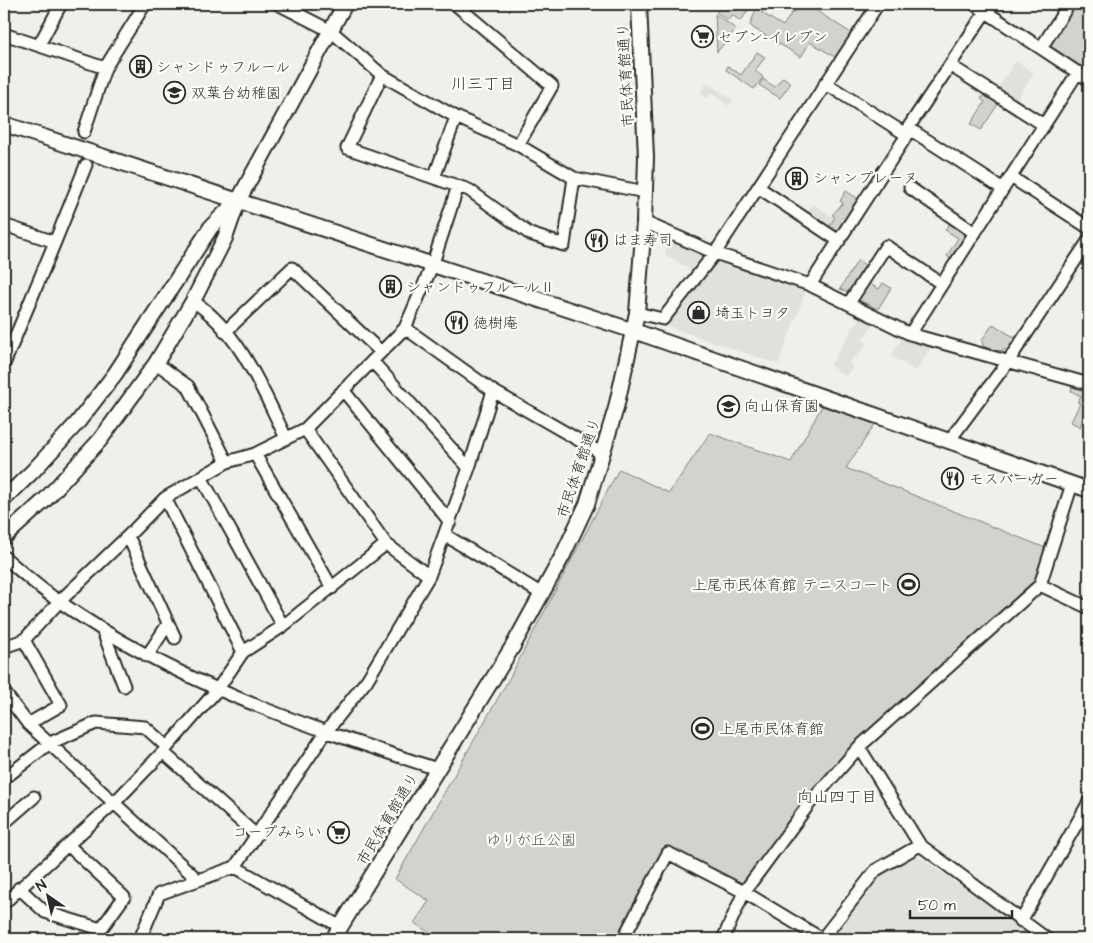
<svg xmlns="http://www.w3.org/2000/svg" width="1093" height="943" font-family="'Architects Daughter','Klee One',sans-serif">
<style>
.built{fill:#e1e0dc}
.green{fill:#d3d2cf;stroke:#7f7e7d}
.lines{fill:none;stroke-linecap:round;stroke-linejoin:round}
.minor-casing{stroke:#2b2b2b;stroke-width:15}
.tertiary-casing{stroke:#2b2b2b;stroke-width:18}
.minor{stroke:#fdfcf7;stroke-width:11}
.tertiary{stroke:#fdfcf7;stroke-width:14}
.labels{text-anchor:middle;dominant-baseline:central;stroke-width:4.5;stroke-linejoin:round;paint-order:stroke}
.poi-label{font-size:15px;fill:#2b2b2b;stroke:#fdfcf7;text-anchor:start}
.street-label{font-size:15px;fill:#2b2b2b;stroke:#fdfcf7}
.park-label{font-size:15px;fill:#555554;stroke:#fdfcf7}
.neighbourhood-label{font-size:16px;fill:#2b2b2b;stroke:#fdfcf7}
</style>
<rect width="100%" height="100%" fill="#f0efeb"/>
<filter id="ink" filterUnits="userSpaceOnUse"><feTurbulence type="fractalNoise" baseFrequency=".02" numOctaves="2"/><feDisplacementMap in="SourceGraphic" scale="10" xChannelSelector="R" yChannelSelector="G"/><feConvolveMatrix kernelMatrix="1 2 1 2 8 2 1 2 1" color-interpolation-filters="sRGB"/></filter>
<g filter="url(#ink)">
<path class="built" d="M1016,61l18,12 -18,27 -18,-12z
M707,83l26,17 -4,6 -18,-13 -4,5 -7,-5z
M813,204l21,14 -6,8 -21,-14z
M668,238l39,17 -12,17 -30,-18z
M715,260l91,31 -28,73 -109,-37 -3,-4z
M861,315l14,7 -13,18 5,3 -11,16 -3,-2 -4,7 4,3 -7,9 -16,-10z
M904,335l11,6 17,5 -16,25 -25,-15z
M913,856l7,1 116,82h-204l5,-11 45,-53z"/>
<path class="green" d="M722,4h29v1l-10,16 -9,-6 -4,5 -12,-8z
M758,4h10l-6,9 21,13 10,-15 2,1 5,-8h6l45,29 -16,24 -25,-15 -9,15 -48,-29 -3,-3z
M1073,4h16v70l-43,-28z
M715,14l21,15 -19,23z
M757,52l8,5 -10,14 8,6 -9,12 -28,-19 2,-4 13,9z
M783,77l8,6 -11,15 -21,-13 4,-6 12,8z
M986,92l14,9 -19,29 -10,-6 14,-22 -4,-3z
M846,191l14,9 -21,30 -3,2 -7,-5 6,-10 -3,-2 11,-12 -3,-2z
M951,222l16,12 -16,25 -4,-3 11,-18 -13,-8z
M858,260l8,6 -17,27 -9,-4z
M866,282l13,7 4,-6 8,5 -13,21 -19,-9 -1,-4z
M993,324l22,14 -8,12 -11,1 -13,-5 -1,-6z
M1072,387l17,5v8l-9,27 -9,-5 9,-19 -3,-1 4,-6 -10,-5z
M822,406l53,18 -29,44 202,81 -11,29 -187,170 -107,136 -78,-38 -49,93h-148l-11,-6 -4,6h-13l-26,-16 15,-22 -34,-22 115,-202 109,-208 50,24 41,-60 81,29z"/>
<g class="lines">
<defs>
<path id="minor" d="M278,4l53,27 51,44 74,42 62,28 56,33 71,14
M455,4l97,82 -34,59
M974,4l115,76
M4,34l101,34
M39,45l22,-41
M1041,48l28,-44
M951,66l93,59
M382,75l-35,73 122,42 61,44 34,11 10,-67
M825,83l82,52
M908,128l95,61
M84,132l21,-64 40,-64
M1011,177l78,51
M434,178l22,-61
M758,187l81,54
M910,188l65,45
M644,222l71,31 95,32 100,49 179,50
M4,225l51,17 -51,122
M55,242l31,-77
M810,285l97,-150 1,-7 78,-117
M193,301c47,31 69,88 93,137
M849,303l37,-57 56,38
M637,313l26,6 52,-66 163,-249
M405,328l88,63 110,63
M225,332l67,-64 89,84
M910,334l168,-262
M372,361l97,107
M156,363l32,23 39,76
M343,390l107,132
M305,429l81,115 43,32
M949,441l60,-81 80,-120
M255,454l77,134
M201,477l82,149
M165,498l62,-36 28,-8 50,-25 100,-101 27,-62 26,-80
M445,535l97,59
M4,557c18,15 36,32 56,45 115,81 246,124 377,167
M1040,585l49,23
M102,629l22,57
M175,638l-47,-102 37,-38 78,154 40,-26 103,-82
M24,640l37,65 -33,19
M4,647l20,-7 35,-38 69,-66
M147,656l21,-32
M4,692l24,32 169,155
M859,747l61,98 127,94
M163,752l54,-62 26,-38
M4,776l6,-2 40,-31 46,-20 49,4 22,20
M4,823l30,-26
M235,867l106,60
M19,888l26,24 56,17 23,-32 -55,-51
M4,903l111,-101 48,-50 92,82
M1021,921l68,-119
M140,939l19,-45 76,-27 91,-135 41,-52 62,-104 40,-108 24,-77
M623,939l45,-86 76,39 78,47
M723,939l21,-47 65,-88 50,-57 181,-162 32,-101
M822,939l54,-69 44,-25"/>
<path id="tertiary" d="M4,124l630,207 455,159
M4,499l29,-28 45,-49 37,-48 96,-147 24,-24
M4,537l41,-37 55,-60 56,-77 37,-62 32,-63 13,-37 107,-197
M333,939l180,-293 50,-91 24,-51 29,-96 21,-95 7,-91 2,-65 -7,-153"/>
</defs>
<use href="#minor" class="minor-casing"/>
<use href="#tertiary" class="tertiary-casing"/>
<use href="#minor" class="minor"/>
<use href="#tertiary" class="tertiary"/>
</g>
</g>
<defs>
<symbol id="supermarket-ring" viewBox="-11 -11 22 22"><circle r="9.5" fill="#fdfcf7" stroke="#2b2b2b" stroke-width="1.5"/><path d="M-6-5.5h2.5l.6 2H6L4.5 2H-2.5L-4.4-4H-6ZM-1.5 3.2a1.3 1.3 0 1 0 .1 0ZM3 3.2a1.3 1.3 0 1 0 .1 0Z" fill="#2b2b2b"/></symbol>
<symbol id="building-ring" viewBox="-11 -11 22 22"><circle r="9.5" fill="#fdfcf7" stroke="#2b2b2b" stroke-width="1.5"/><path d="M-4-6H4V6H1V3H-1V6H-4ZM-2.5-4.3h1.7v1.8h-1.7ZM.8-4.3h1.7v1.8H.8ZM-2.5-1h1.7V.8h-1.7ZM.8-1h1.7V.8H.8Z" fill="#2b2b2b"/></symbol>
<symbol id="school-ring" viewBox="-11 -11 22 22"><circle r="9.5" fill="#fdfcf7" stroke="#2b2b2b" stroke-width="1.5"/><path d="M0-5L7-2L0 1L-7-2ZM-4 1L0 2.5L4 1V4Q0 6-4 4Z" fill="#2b2b2b"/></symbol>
<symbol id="restaurant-ring" viewBox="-11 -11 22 22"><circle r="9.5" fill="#fdfcf7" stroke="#2b2b2b" stroke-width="1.5"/><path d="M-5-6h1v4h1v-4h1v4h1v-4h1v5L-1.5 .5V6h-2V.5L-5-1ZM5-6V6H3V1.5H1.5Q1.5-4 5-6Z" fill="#2b2b2b"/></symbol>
<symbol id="shop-ring" viewBox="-11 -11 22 22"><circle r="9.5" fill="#fdfcf7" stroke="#2b2b2b" stroke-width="1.5"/><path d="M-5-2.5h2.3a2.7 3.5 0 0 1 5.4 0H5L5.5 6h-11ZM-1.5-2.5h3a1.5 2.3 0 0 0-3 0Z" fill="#2b2b2b"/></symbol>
<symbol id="stadium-ring" viewBox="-11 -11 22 22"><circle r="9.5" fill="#fdfcf7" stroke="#2b2b2b" stroke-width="1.5"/><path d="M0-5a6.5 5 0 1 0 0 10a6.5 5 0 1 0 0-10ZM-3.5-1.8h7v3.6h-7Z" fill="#2b2b2b"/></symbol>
</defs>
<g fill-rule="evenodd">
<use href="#supermarket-ring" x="690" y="24" width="25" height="25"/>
<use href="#building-ring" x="128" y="54" width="25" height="25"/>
<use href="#school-ring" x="162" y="80" width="25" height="25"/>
<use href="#building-ring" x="784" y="166" width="25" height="25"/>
<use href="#restaurant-ring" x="584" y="228" width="25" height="25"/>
<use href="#building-ring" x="378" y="274" width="25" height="25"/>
<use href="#shop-ring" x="686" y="300" width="25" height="25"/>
<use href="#restaurant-ring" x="444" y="310" width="25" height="25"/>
<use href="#school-ring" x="716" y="394" width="25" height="25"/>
<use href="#restaurant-ring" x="940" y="466" width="25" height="25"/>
<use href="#stadium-ring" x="896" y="572" width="25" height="25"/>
<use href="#stadium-ring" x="690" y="716" width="25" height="25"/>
<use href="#supermarket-ring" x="326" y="820" width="25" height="25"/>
</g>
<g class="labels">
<g class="poi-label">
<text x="718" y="37">セブン-イレブン</text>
<text x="156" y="67">シャンドゥフルール</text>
<text x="191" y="93">双葉台幼稚園</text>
<text x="813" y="178">シャンプレーヌ</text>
<text x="613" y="240">はま寿司</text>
<text x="406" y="287">シャンドゥフルールⅡ</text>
<text x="715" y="313">埼玉トヨタ</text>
<text x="473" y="323">徳樹庵</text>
<text x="744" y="406">向山保育園</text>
<text x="969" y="479">モスバーガー</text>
<text x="893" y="585" text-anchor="end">上尾市民体育館 テニスコート</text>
<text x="719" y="729">上尾市民体育館</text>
<text x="322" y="832" text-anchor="end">コープみらい</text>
</g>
<g class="street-label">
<text transform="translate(626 75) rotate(-93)">市民体育館通り</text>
<text transform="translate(579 468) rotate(-71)">市民体育館通り</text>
<text transform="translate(388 819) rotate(-59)">市民体育館通り</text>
</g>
<g class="park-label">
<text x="531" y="840">ゆりが丘公園</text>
</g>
<g class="neighbourhood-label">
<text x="483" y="84">川三丁目</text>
<text x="837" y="797">向山四丁目</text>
</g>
</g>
<rect width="1093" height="943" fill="none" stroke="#fdfcf7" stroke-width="20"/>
<rect x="10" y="10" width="1073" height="923" fill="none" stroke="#2b2b2b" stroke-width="2" filter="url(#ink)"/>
<g transform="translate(48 896) rotate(326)" stroke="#fdfcf7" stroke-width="4" paint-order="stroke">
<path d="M0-4L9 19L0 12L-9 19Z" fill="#2b2b2b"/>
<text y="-8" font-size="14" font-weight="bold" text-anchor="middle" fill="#2b2b2b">N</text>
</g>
<path d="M910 910v8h102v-8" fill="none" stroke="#2b2b2b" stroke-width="2.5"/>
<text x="918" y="910" font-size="15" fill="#2b2b2b" stroke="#fdfcf7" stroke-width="4" paint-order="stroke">50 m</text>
</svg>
